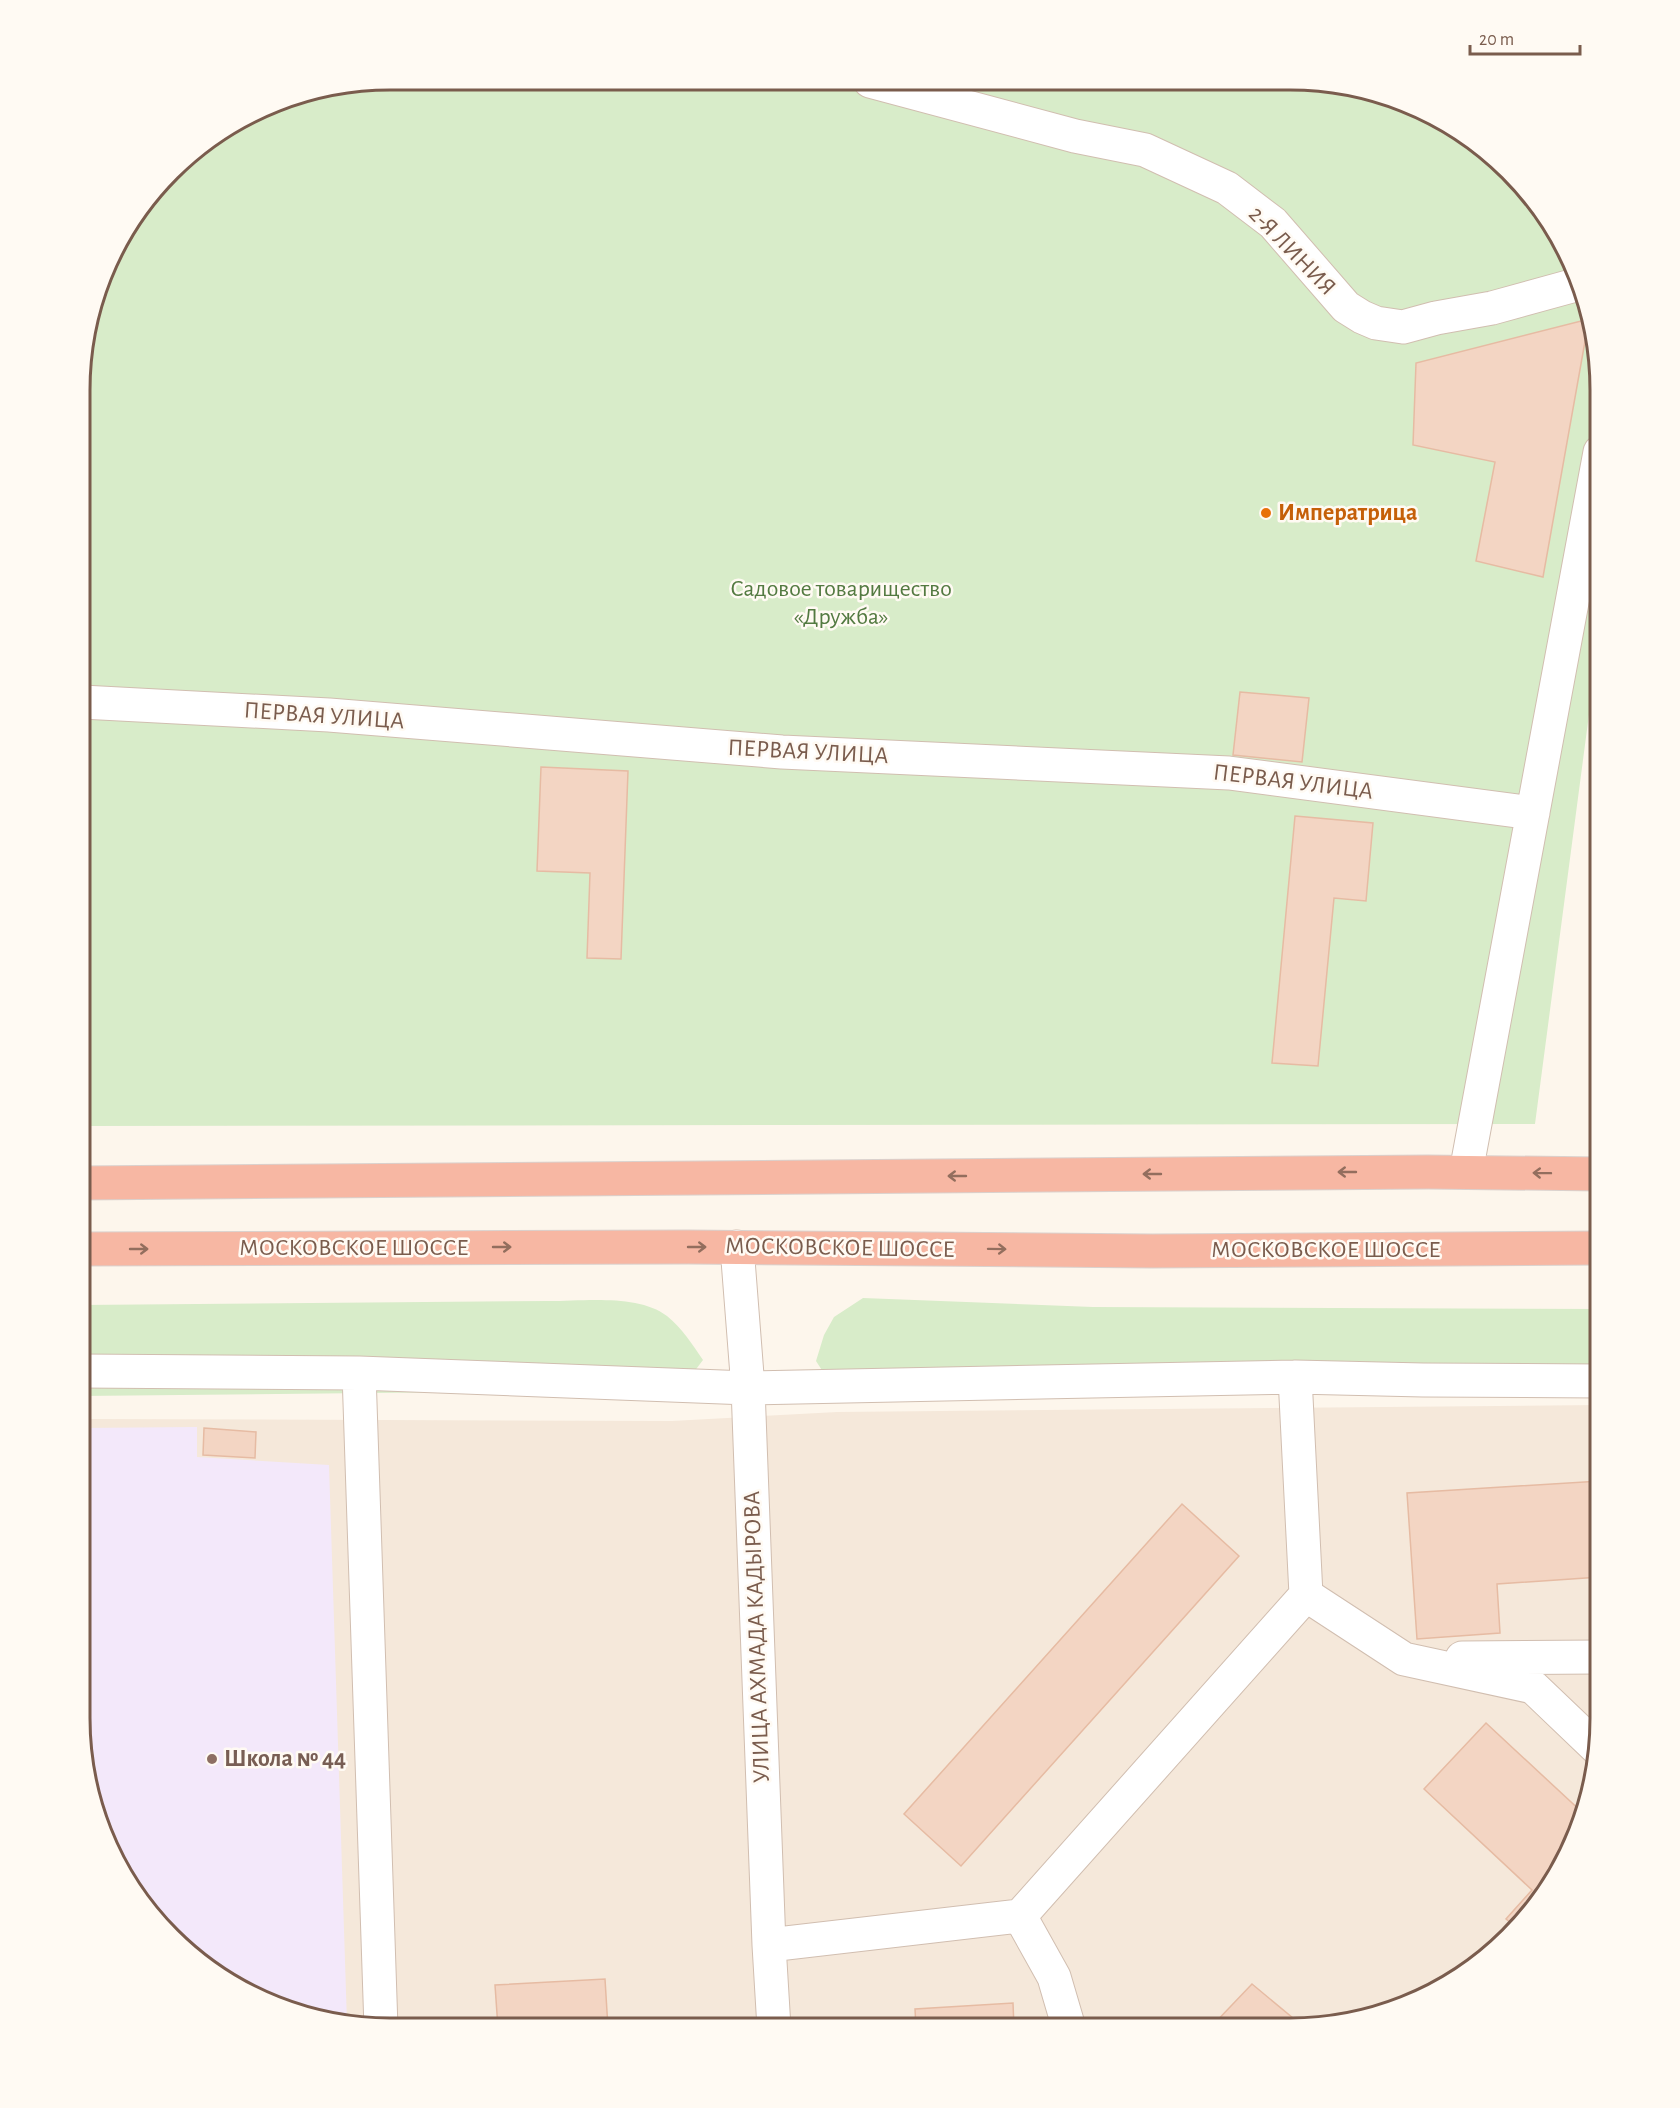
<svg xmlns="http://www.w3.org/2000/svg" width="1680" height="2108" font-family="'Alegreya Sans',sans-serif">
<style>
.residential{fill:#f5e8da}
.education{fill:#f3e8fa}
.green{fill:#d8ecc9}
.building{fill:#f3d5c3;stroke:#e6bba3;stroke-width:1.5}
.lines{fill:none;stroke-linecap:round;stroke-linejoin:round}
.minor-casing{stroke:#d1beb0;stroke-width:35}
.highway-casing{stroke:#dad1cd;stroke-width:35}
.minor{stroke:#fff;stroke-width:33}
.highway{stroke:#f7b7a3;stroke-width:33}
.oneway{stroke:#936e5e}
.food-dot{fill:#e8710a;stroke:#fffaf3;stroke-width:2}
.education-dot{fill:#8d6e63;stroke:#fffaf3;stroke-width:2}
.labels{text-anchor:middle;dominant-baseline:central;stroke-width:5;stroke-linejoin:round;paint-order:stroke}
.street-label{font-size:24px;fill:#7a5c4d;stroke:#fffaf3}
.food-label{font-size:24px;font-weight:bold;fill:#c56008;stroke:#fffaf3;text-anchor:start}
.park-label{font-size:24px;fill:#537a41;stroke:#fffaf3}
.education-label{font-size:24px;font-weight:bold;fill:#785e54;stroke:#fffaf3;text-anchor:start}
.rim{fill:none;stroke:#7a5c4d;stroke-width:3}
</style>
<rect width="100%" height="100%" fill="#fdf6ec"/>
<path class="residential" d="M1600,1405v333l-16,79 -25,57 -50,64 -64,49 -74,31 -61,10h-941l-78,-16 -73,-36 -48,-39 -49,-64 -31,-74 -10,-81v-299l592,2 165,-9z"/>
<path class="education" d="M197,1427v30l132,8 18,558 -56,-11 -73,-36 -48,-39 -49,-64 -31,-74 -10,-81v-290z"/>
<path class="green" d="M390,80l941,2 78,21 54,29 60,53 36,50 31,74 10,81v241l-65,493 -1454,2 1,-777 39,-114 65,-79 104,-60z
M863,1298l230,9 507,2v79l-773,-10 -11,-17 8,-26 10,-18z
M549,1301c35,0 90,-7 118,15 15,12 25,28 36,44l-31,41 -19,-11 -573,6v-91z"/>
<path class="building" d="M1589,319l-46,258 -67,-16 19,-99 -82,-17 3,-82z
M1240,692l69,6 -7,64 -69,-7z
M541,767l87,4 -7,188 -34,-1 3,-85 -53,-2z
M1295,816l78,7 -7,78 -32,-3 -16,168 -46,-3z
M204,1428l52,4 -1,26 -52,-3z
M1600,1481v96l-103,7 3,49 -83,6 -10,-146z
M1182,1504l57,52 -278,310 -57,-52z
M1486,1723l99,92 -26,59 -42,54 -11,-9 26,-29 -108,-101z
M605,1979l3,49h-110l-3,-43z
M1252,1984l53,44h-95z
M1013,2003l1,25h-98l-1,-19z"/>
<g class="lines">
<defs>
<path id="minor" d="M870,81l205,55 70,14 82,38 46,35 73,84 16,10 14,6 27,4 33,-9 56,-10 87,-24
M82,702l247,13 453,37 447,21 304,40
M1466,1172l134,-720
M737,1247l11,141 21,557 5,83
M80,1371l279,2 389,15 547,-11 128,3 177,1
M359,1373l22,655
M1306,1595l98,64 129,28 65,62
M1462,1658l138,-1
M1020,1916l34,61 15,51
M769,1945l251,-29 286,-321 -11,-218"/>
<path id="highway" d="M81,1183l1347,-11 172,2
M80,1249l608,-2 464,4 448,-3"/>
</defs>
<use href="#minor" class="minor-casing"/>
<use href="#highway" class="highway-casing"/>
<use href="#minor" class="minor"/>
<use href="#highway" class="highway"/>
</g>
<defs><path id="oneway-shaft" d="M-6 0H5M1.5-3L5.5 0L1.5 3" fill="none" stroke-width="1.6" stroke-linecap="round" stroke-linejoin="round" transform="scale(1.5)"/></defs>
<g class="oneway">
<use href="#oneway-shaft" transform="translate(1347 1172) rotate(180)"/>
<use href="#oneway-shaft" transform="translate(1542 1173) rotate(-179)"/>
<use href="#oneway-shaft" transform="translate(1152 1174) rotate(180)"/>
<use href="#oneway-shaft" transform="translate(957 1176) rotate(180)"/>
<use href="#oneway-shaft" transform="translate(502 1247)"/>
<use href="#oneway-shaft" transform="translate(697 1247)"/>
<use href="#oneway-shaft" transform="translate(139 1249)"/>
<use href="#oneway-shaft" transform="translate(997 1249) rotate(1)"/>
</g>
<circle class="food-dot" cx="1266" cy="513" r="6"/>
<circle class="education-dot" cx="212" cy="1759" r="6"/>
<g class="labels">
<g class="street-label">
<text transform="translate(1292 251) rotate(46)">2-Я ЛИНИЯ</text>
<text transform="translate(324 716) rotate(4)">ПЕРВАЯ УЛИЦА</text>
<text transform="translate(808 752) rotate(3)">ПЕРВАЯ УЛИЦА</text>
<text transform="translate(1293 782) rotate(7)">ПЕРВАЯ УЛИЦА</text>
<text x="354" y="1248">МОСКОВСКОЕ ШОССЕ</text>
<text transform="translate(840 1248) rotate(1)">МОСКОВСКОЕ ШОССЕ</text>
<text x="1326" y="1250">МОСКОВСКОЕ ШОССЕ</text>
<text transform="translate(757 1637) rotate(-92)">УЛИЦА АХМАДА КАДЫРОВА</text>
</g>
<g class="food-label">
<text x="1278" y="513">Императрица</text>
</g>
<g class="park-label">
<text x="841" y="589">Садовое товарищество<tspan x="841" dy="28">«Дружба»</tspan></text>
</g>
<g class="education-label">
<text x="224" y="1759">Школа № 44</text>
</g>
</g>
<path d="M0 0H1680V2108H0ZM390 90H1290A300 300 0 0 1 1590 390V1718A300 300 0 0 1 1290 2018H390A300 300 0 0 1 90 1718V390A300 300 0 0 1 390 90Z" fill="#fffaf3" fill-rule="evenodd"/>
<path class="rim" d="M390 90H1290A300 300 0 0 1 1590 390V1718A300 300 0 0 1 1290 2018H390A300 300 0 0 1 90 1718V390A300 300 0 0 1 390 90Z"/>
<path d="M1470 45v9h110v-9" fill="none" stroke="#7a5c4d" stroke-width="3"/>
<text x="1479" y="45" font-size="18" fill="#7a5c4d" stroke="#fffaf3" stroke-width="4.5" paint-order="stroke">20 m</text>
</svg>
